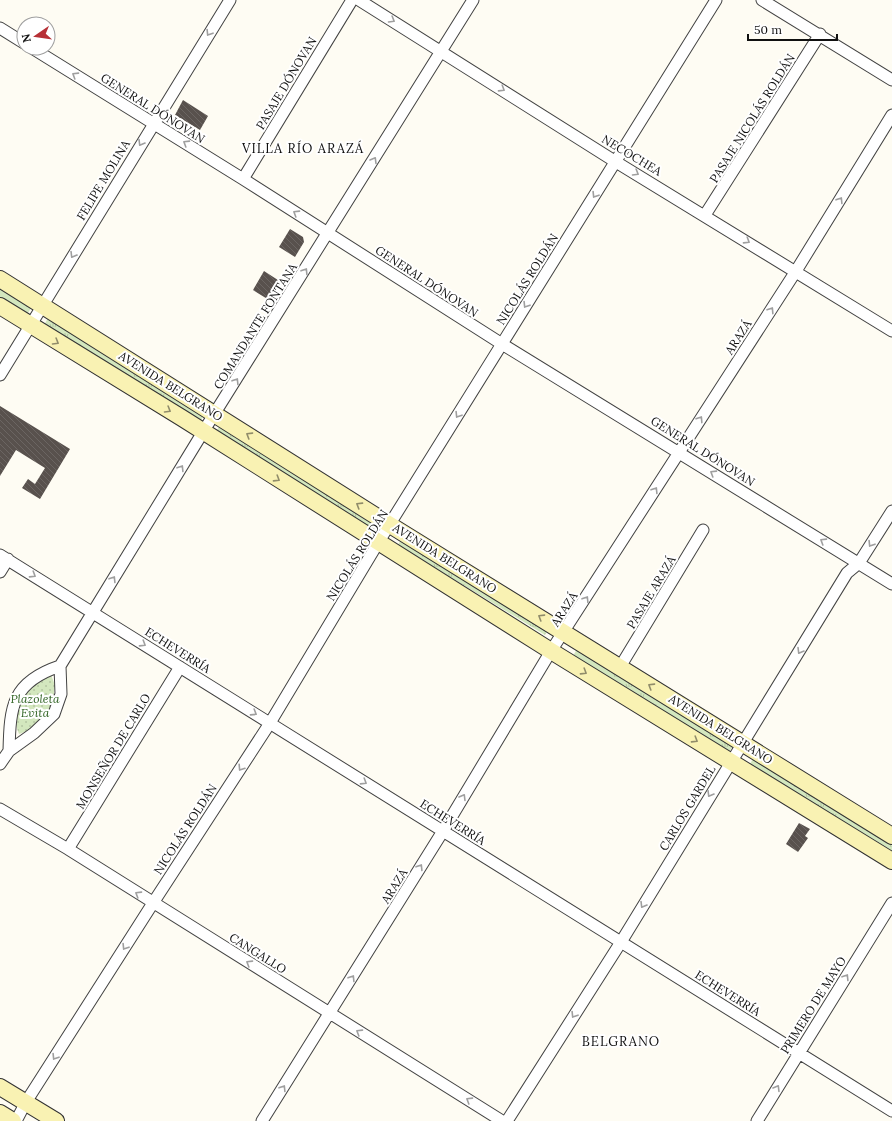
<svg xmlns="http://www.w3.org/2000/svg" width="892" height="1121" font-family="Lora,serif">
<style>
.grass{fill:url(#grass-tufts)}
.park{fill:url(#park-dots)}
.building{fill:url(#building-back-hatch)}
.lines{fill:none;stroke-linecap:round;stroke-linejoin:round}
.minor-casing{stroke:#434343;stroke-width:13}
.secondary-casing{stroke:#323232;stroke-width:18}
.minor{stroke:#fff;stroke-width:11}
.secondary{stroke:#f9f2b3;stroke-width:16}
.oneway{stroke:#9f9f9f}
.oneway2{stroke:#908c6a}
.labels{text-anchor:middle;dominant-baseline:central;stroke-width:4;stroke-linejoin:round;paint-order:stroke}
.street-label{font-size:12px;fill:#101010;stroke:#fff}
.park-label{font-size:12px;font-style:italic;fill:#316424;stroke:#fff}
.neighbourhood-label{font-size:13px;letter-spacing:1px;fill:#101010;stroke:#fff}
</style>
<defs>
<pattern id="grass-tufts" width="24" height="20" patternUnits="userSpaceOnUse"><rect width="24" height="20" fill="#d3e7be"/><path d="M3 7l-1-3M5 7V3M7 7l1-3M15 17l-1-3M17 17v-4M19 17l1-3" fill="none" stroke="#b4c5a2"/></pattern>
<pattern id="park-dots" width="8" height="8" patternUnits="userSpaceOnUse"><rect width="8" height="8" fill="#d3e7be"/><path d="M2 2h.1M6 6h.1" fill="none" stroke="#b4c5a2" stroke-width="1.8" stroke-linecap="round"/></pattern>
<pattern id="building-back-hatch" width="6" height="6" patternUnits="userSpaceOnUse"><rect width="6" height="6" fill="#58514d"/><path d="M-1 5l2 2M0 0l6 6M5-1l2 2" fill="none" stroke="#6b6562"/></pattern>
</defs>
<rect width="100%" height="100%" fill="#fefcf3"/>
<path class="grass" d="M0,287l32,19 -5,9 -27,-16z
M48,318l156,96 -5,10 -156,-97z
M219,427l156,96 -4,7 -156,-97z
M403,536l146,92 -4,7 -147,-90z
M577,649l156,97 -4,6 -156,-96z
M754,757l138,85v10l-142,-88z"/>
<path class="park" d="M51,675l4,10 -3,21 -17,22 -16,6c-11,-24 10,-50 32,-59z"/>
<path class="building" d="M183,100l25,16 -8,14 -25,-15z
M290,229l13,8 1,5 -9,15 -16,-10z
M264,271l17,11 -12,18 -16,-10z
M0,406l70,43 -30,50 -18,-11 6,-9 7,5 10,-16 -29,-18 -16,26z
M799,823l11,6 -5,7 3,2 -10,14 -12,-8z"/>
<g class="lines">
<defs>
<path id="minor" d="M359,0l257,162 276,169
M762,0l130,80
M0,28l24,15
M32,48l211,131 259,165 390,240
M243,179l109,-179
M705,215l115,-181
M0,375l230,-375
M0,555l892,556
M0,572l8,-13
M620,667l83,-137
M9,751c1,-45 3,-69 51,-85
M0,764l9,-13 25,-18 20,-19 7,-20 -1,-28 143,-234 270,-432
M0,809l68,40 434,272
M68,849l112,-182
M16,1121l10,-19 127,-199 117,-180 108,-180 338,-543
M262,1121l181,-290 108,-180 245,-380 96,-156
M507,1121l114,-179 226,-369 12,-10 33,-52
M757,1121l135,-218"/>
<path id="secondary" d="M0,279l390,246 502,311
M0,306l182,112 369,233 341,210
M0,1087l56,34
M0,1113l13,8"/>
</defs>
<use href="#minor" class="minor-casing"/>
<use href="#secondary" class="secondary-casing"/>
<use href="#minor" class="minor"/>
<use href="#secondary" class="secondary"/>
</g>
<defs><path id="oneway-chevron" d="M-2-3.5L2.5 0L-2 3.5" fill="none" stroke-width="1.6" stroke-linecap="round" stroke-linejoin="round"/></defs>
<g class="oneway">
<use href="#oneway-chevron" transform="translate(392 20) rotate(31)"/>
<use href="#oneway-chevron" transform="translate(209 33) rotate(122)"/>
<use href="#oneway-chevron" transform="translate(75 75) rotate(-148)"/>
<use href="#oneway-chevron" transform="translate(502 89) rotate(32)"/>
<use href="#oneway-chevron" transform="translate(141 143) rotate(121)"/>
<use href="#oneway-chevron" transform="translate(186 143) rotate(-148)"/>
<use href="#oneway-chevron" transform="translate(374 160) rotate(-59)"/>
<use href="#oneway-chevron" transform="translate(636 173) rotate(31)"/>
<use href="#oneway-chevron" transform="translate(595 195) rotate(122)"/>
<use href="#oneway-chevron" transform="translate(840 200) rotate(-58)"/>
<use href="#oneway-chevron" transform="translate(296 213) rotate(-148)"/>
<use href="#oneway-chevron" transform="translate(747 241) rotate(32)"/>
<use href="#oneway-chevron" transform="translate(73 255) rotate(121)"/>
<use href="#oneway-chevron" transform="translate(305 271) rotate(-58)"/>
<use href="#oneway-chevron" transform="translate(526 305) rotate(122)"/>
<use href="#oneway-chevron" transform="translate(771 310) rotate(-57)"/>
<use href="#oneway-chevron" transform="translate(236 381) rotate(-58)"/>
<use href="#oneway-chevron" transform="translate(458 415) rotate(122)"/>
<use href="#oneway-chevron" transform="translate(700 419) rotate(-57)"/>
<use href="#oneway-chevron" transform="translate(181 468) rotate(-58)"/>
<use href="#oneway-chevron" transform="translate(713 473) rotate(-148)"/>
<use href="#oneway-chevron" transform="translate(655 490) rotate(-58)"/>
<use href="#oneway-chevron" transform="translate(823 541) rotate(-148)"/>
<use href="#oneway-chevron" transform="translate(871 544) rotate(122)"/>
<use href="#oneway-chevron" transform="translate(33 575) rotate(32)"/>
<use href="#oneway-chevron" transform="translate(113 579) rotate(-58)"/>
<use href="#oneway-chevron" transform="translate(586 599) rotate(-58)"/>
<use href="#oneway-chevron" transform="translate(143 644) rotate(32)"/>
<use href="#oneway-chevron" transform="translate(800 651) rotate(121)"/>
<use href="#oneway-chevron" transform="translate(254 713) rotate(32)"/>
<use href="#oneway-chevron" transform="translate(241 768) rotate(123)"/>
<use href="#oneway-chevron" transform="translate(364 782) rotate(32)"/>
<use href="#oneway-chevron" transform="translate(710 794) rotate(121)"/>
<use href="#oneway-chevron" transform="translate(463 797) rotate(-59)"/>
<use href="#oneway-chevron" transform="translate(420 867) rotate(-58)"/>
<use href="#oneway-chevron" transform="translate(138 894) rotate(-148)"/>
<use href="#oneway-chevron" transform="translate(643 905) rotate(121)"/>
<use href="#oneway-chevron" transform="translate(125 947) rotate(122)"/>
<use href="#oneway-chevron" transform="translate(249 963) rotate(-148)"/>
<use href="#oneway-chevron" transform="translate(846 977) rotate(-58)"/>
<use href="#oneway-chevron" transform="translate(352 978) rotate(-58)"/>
<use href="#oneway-chevron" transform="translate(574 1015) rotate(122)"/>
<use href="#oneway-chevron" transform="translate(359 1032) rotate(-148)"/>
<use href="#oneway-chevron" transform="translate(55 1057) rotate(122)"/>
<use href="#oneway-chevron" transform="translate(283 1088) rotate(-58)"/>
<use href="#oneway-chevron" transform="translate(777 1088) rotate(-59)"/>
<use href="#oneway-chevron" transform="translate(469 1100) rotate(-148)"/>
</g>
<g class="oneway2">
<use href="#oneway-chevron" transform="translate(56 342) rotate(31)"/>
<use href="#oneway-chevron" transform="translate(168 410) rotate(31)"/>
<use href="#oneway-chevron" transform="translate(249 435) rotate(-148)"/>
<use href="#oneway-chevron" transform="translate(277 479) rotate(32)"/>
<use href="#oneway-chevron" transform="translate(359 505) rotate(-148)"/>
<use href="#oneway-chevron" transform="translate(541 617) rotate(-148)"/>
<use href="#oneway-chevron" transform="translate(584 672) rotate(32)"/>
<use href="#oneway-chevron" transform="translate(651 686) rotate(-148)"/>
<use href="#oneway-chevron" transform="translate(695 740) rotate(32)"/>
</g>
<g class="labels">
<g class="street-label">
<text transform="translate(286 83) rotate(-59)">PASAJE DÓNOVAN</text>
<text transform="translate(153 108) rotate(32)">GENERAL DÓNOVAN</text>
<text transform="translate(752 118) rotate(-58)">PASAJE NICOLÁS ROLDÁN</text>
<text transform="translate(632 155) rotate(31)">NECOCHEA</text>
<text transform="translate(103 180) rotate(-59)">FELIPE MOLINA</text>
<text transform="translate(527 279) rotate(-58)">NICOLÁS ROLDÁN</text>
<text transform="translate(427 281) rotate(33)">GENERAL DÓNOVAN</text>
<text transform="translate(255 326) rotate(-58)">COMANDANTE FONTANA</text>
<text transform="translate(738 337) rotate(-57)">ARAZÁ</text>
<text transform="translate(171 386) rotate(32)">AVENIDA BELGRANO</text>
<text transform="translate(703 451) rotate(32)">GENERAL DÓNOVAN</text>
<text transform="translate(357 555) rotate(-58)">NICOLÁS ROLDÁN</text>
<text transform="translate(445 558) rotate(32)">AVENIDA BELGRANO</text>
<text transform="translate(651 592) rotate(-59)">PASAJE ARAZÁ</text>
<text transform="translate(564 609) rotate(-57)">ARAZÁ</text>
<text transform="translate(178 650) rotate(32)">ECHEVERRÍA</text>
<text transform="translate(721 729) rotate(32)">AVENIDA BELGRANO</text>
<text transform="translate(113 751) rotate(-59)">MONSEÑOR DE CARLO</text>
<text transform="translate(687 808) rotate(-59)">CARLOS GARDEL</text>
<text transform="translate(453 822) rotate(32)">ECHEVERRÍA</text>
<text transform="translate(185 829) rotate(-57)">NICOLÁS ROLDÁN</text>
<text transform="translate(394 886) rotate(-58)">ARAZÁ</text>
<text transform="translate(258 953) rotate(32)">CANGALLO</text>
<text transform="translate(728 993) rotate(32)">ECHEVERRÍA</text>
<text transform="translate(813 1005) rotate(-58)">PRIMERO DE MAYO</text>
</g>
<g class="park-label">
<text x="35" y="698">Plazoleta<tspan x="35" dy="14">Evita</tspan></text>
</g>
<g class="neighbourhood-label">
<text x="303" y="148">VILLA RÍO ARAZÁ</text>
<text x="621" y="1041">BELGRANO</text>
</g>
</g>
<g transform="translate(36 36) rotate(257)"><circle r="19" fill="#ffffff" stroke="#9f9f9f"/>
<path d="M0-3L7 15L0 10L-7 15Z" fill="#b73036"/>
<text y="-6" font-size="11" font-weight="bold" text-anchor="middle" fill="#101010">N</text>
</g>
<path d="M748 34v6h89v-6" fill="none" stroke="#101010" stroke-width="2"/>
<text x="754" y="34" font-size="12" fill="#101010" stroke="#ffffff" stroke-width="3" paint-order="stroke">50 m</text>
</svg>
